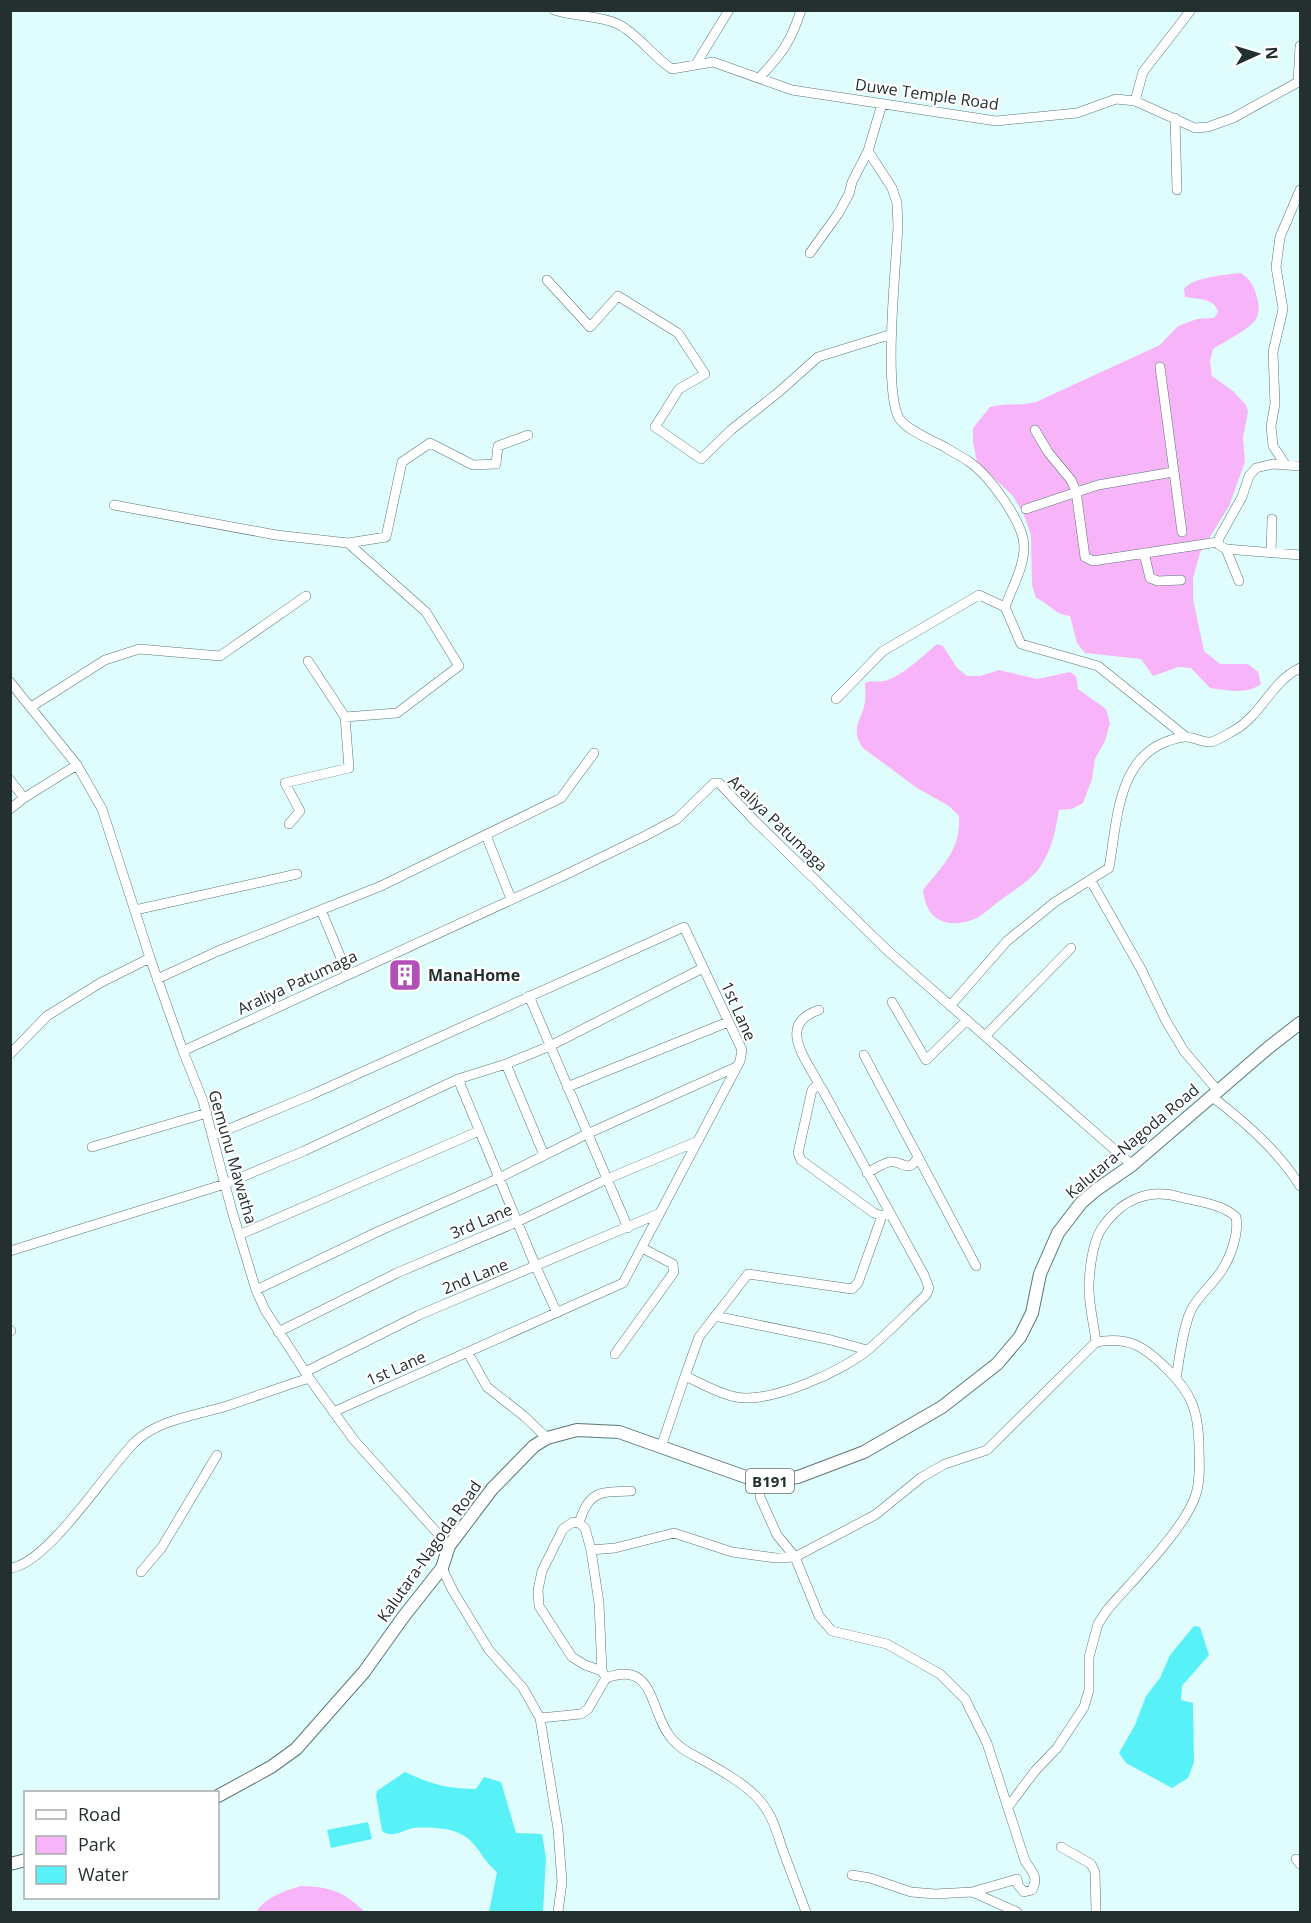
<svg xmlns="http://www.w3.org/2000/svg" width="1311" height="1923" font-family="'Open Sans',sans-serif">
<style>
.green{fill:#f7b4f9}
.water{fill:#58f1f8}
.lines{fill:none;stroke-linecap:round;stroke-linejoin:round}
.minor-casing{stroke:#5c7677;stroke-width:10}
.major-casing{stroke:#5c7677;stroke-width:14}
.minor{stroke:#fff;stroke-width:9}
.major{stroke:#fff;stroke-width:12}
.labels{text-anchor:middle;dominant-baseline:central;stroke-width:4.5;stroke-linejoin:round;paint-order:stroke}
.shield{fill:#fff;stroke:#666d6d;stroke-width:1.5}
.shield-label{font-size:15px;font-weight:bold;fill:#242f2f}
.street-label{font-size:16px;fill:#242f2f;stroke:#fff}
.poi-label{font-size:16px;font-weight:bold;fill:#242f2f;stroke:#fff;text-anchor:start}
</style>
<rect width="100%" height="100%" fill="#e0fdfe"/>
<path class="green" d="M1240,273c8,4 12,10 15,18 3,9 6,19 1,28 -6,10 -32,23 -43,30l-3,12 2,15 21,15 13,14 2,7 -5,26 2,24 -16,44 -29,47 -7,25v21l11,52 16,13h28l10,8 3,12c-14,11 -35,6 -51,4l-19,-20 -13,-1 -25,9 -12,-17 -56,-6 -8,-10 -7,-27c-18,-3 -18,-11 -34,-18l-4,-13 -1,-50 -7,-20 -11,-19 -36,-34 -4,-20v-14l17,-21c15,-4 30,-1 46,-5l124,-57 18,-19 19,-7 17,-1 4,-6c-3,-14 -20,-13 -33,-15l-1,-8c9,-12 41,-14 56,-16z
M937,644l6,2 14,22 10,8h13l19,-6 38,9 33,-7 6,4 2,13 28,20 4,14 -5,18 -10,18 -3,20 -9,24 -11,6 -13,1c-4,22 -7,41 -21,60 -10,12 -24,20 -36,29 -9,6 -20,18 -30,21 -28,9 -46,-1 -49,-30 20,-25 38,-40 36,-74l-10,-10 -32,-18 -54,-40c-14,-20 -1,-27 2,-46 1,-6 0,-13 0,-19 7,-4 12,0 19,-2 16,-3 40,-26 53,-37z
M301,1886c30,1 42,5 64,26h-109c10,-15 28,-21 45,-26z"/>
<path class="water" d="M1194,1626l6,1 9,28 -27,31 -1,14 12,3 1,59 -6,16 -16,10 -46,-25 -7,-10 16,-28 11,-29 14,-18 10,-23z
M405,1772c26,12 42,17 71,17l8,-12 17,5 15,51 26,1 4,24 -3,54h-54l8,-40c-18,-14 -19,-35 -47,-42 -10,-2 -27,-3 -37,-2 -10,2 -20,11 -31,3l-6,-36 1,-4z
M368,1822l4,17 -41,9 -4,-18z"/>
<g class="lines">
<defs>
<path id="minor" d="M554,10c21,7 44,5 64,14 20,10 35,33 54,45l41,-7 79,28 204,31 81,-8 39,-14 19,2 60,27 13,-1 25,-9 67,-37
M696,64l33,-54
M759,78c22,-23 32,-36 42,-68
M1298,82l2,-36
M1135,101l8,-29 48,-62
M1175,118l2,72
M868,151l24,37 5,15 1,24c-2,37 -15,163 1,191 6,11 34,23 46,29 7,5 16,9 23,14 20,13 56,61 56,86 0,20 -12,41 -19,60l16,37 77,22 88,71
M810,253l28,-39 11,-20 3,-12 16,-31 14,-47
M547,280l43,47 28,-31 60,37 27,41 -26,15 -24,38 46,32 30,-29 49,-39 38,-34 74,-23
M1160,367l22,165
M1035,430l13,22 23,28 5,11 9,66 8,4 125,-19
M1285,464l-12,-18 -2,-20 4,-22 -2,-52 10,-43 -7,-42 4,-30 20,-47
M114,505l162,30 72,8 78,69 33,54 -62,47 -52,4 -37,-56
M1026,509l72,-24 75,-13
M348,543l38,-6 16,-75 28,-19 43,22 23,-1 2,-18 30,-11
M1226,549l74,6
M1144,553l6,25 8,3 23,-1
M1271,553l1,-34
M1239,581l-13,-32 -7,-4v-7l23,-41 7,-21 7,-8 16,-4 28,2
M10,682l67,83 25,44 48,149 33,93 20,50 29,110 24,79 9,20 44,68 45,62 95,106
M836,699l47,-48 96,-56 26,12
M31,707l74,-47 34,-11 81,7 86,-60
M10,780l14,18 53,-33
M10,809l14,-11
M289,824l11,-13 -15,-28 64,-15 -4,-51
M486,835l25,64
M1091,881l50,88 25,52 18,30 34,40
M135,910l162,-36
M321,910l27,65
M157,979l61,-28 163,-65 180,-88 33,-45
M529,996l99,232
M892,1002l34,58 41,-40
M950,1006l57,-65 48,-39 54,-34c9,-51 8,-121 75,-131 9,-1 18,6 27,5 6,-1 18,-9 24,-12 27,-16 37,-49 65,-62
M819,1010c-43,14 -13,49 1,76
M985,1036l86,-88
M183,1051l380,-175 82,-40 32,-17 37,-36h5l36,38 133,130 244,214
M10,1054l37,-38 53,-33 50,-25
M864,1055l112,211
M506,1064l38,91
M458,1079l78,188 21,46
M567,1087l161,-65
M1211,1096c33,25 68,55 89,90
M212,1136l99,-41 373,-168 58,123 -2,11 -117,222 -290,129
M92,1147l115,-34
M867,1173c7,-4 15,-9 22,-11 14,-2 19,13 29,-5
M239,1235l240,-104
M10,1251l215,-67 79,-33 154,-72 48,-15 44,-18 153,-78
M256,1290l121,-58 122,-54 88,-44 149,-67
M715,1316l116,24 36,10
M10,1330l1,1
M278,1332l119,-59 120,-51 90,-43 91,-38
M1096,1342c-2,-18 -8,-40 -7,-59 1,-17 4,-44 15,-58 19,-26 46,-37 76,-28 19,5 42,7 56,20 3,16 -5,39 -14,53 -9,14 -23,25 -31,40 -9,21 -11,46 -15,68
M468,1353l19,34 37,29 23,22
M615,1354l59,-82 -1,-8 -31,-16
M305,1372l114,-57 239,-101
M685,1376l14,-39 49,-63 104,15 6,-6 24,-67
M661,1447l24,-71c16,7 34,18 51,21 34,7 107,-26 133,-48 20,-17 38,-36 57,-54l3,-7 -5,-13 -103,-188h-6l-3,3 -14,63 3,7 73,53 8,3 7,-4
M760,1482v15l17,38 18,22 24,59 13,15 55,13 53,30 25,25 22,44 38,118c7,11 14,16 7,29l-8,2 -6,-7 -1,-6 -45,13 -37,2 -24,-2 -41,-14 -18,-3
M579,1523c10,-33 21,-31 52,-32
M591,1550l24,-2 59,-15 58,19 44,6 19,-1 80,-42 47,-38 23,-13 42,-14 109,-108c34,-6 49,5 72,28 24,24 30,41 31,74 0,16 2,34 -3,50 -10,34 -65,88 -89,116l-9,14 -9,33v33l-5,17 -27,41 -22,23 -27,36
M10,1568c37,-3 96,-97 124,-125 22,-23 63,-28 93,-37 27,-9 54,-19 82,-28
M442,1568l11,23 36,59 34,38 17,30 18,111 4,53 -4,30
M141,1572l21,-25 55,-92
M602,1671l-3,-68 -8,-53 -6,-22 -6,-5 -6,-1 -10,7 -21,42 -4,19 1,16 33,51 13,8 17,6 4,7
M540,1718l41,-4 7,-5 18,-31c50,-19 43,35 66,61 8,9 15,13 25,18 20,11 51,28 64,45 11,13 16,30 21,46 8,21 16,43 24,64
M1061,1847l30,17 4,8 1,40
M1296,1859l4,5
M972,1892l45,20"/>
<path id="major" d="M218,1796l53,-29 25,-18 68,-77 40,-56 38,-48 7,-22 43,-57 42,-43 13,-8 30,-8 42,2 141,50 38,-5 66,-25 78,-45 55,-43 23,-27 12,-24 8,-39 18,-41 23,-30 15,-13 36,-25 136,-117 32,-25
M10,1864l16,-4"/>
</defs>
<use href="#minor" class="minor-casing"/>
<use href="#major" class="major-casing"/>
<use href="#minor" class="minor"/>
<use href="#major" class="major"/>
</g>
<defs>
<symbol id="building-square" viewBox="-11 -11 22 22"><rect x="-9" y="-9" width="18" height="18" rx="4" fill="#b250b8" stroke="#fff"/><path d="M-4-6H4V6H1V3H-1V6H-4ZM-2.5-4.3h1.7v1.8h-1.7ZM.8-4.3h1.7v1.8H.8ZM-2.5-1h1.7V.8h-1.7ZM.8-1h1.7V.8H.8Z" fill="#fff"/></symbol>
</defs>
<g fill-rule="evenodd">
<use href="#building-square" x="386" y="956" width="38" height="38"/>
</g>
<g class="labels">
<rect class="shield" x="746" y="1469" width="48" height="24" rx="4.5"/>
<g class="shield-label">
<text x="770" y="1481">B191</text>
</g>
<g class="street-label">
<text transform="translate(927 94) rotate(8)">Duwe Temple Road</text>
<text transform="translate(778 823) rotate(44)">Araliya Patumaga</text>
<text transform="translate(297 982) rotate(-25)">Araliya Patumaga</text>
<text transform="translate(739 1011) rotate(66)">1st Lane</text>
<text transform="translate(1132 1141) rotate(-40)">Kalutara-Nagoda Road</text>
<text transform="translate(233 1157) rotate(74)">Gemunu Mawatha</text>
<text transform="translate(481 1221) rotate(-23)">3rd Lane</text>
<text transform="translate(475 1276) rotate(-22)">2nd Lane</text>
<text transform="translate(396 1368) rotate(-24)">1st Lane</text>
<text transform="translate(429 1551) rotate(-55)">Kalutara-Nagoda Road</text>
</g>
<g class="poi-label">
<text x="428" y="975">ManaHome</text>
</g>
</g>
<rect width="1311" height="1923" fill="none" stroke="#242f2f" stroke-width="24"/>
<rect x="24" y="1791" width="195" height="108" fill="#ffffff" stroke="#a7acac" stroke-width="1.5"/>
<rect x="36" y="1810" width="30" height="9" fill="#ffffff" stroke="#a7acac" stroke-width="1.5"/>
<text x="78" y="1821" font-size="18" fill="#242f2f">Road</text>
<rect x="36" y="1836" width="30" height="18" fill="#f7b4f9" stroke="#a7acac" stroke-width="1.5"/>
<text x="78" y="1851" font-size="18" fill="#242f2f">Park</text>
<rect x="36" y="1866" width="30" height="18" fill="#58f1f8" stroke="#a7acac" stroke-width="1.5"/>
<text x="78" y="1881" font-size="18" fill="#242f2f">Water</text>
<g transform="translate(1257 54) rotate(86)" stroke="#ffffff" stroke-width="4.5" paint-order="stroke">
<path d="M0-4.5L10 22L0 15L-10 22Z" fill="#242f2f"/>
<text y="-9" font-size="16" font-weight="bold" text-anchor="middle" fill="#242f2f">N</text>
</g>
</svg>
